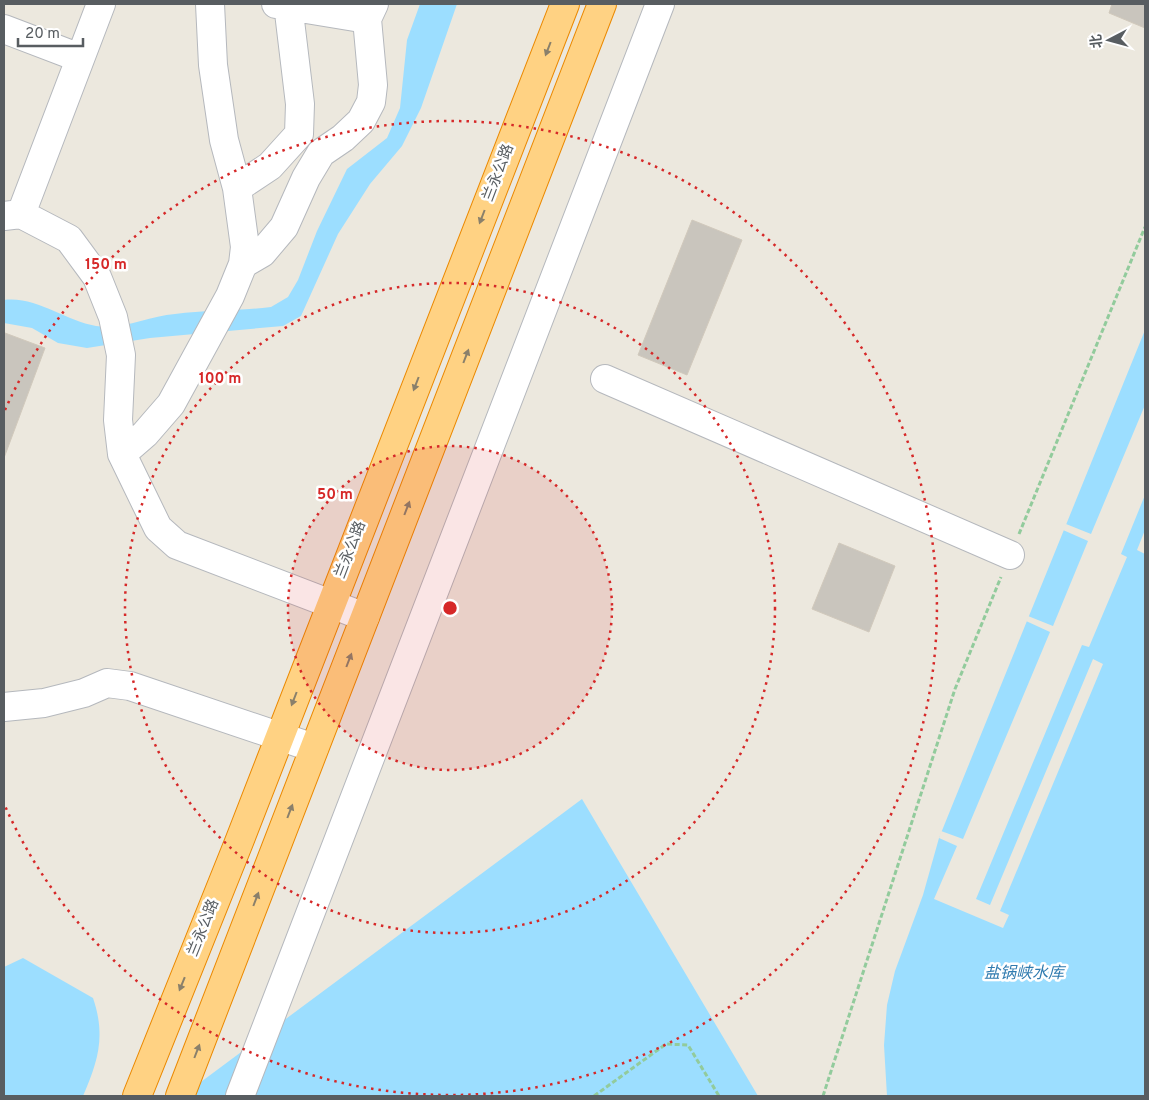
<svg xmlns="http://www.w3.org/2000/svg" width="1149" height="1100" font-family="Overpass,'Noto Sans SC',sans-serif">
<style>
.water{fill:#9cdeff}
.pier{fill:#ece8de}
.building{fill:#c9c5bd;stroke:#d1c9bc}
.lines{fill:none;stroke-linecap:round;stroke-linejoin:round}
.minor-casing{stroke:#b5b8bd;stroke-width:30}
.highway-casing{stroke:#eb8900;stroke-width:30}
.path{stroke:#92cb9c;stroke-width:3;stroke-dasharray:5 2.5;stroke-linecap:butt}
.minor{stroke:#fff;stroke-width:28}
.highway{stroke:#ffd283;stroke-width:28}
.oneway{fill:#8a806b}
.ring{fill:none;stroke:#d62828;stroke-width:2.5;stroke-dasharray:2.5 5}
.labels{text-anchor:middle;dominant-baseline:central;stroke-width:5;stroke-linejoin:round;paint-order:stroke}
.street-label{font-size:15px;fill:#585d61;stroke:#fff}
.water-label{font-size:16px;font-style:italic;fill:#307baf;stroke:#fff}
.centre{fill:#d62828;stroke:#fff;stroke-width:2.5}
.ring-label{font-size:15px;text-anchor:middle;font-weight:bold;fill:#d62828;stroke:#fff;stroke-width:5;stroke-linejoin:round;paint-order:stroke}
</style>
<rect width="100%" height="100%" fill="#ece8de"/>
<path class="water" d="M420,4h37l-36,104 -19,38 -32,38 -32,50 -37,82 -18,10 -133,12 -63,10 -29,-5 -26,-15 -28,-5v-23c33,-4 61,21 92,26 27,4 53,-10 79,-12 32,-4 64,-3 96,-7l17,-10 10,-17 19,-49 30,-62 40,-31 13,-30 7,-68z
M1145,330v766h-258l-3,-51 3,-40 8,-34 28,-76 16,-57z
M582,799l176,297h-576z
M23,958l70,40c13,38 5,63 -10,98h-79v-129z"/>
<path class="pier" d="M1145,405v90l-24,59 6,3 -38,90 -7,-2 -106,254 14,6 103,-246 10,5 -103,247 9,4 -6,13 -69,-29 23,-53 -18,-8 2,-7 22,8 87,-207 -24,-11 2,-5 25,10 35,-85 -25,-11 3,-6 25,10z
M1145,530v24l-8,-4z"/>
<path class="building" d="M1112,4h33v24l-36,-15z
M692,220l50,20 -55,135 -49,-20z
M5,333l40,15 -41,110v-122z
M839,543l56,23 -26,66 -57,-23z"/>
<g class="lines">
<defs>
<path id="minor" d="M276,4l91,15
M4,29l76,29
M237,188l33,-22 29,-32 1,-30 -12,-100
M21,214l80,-210
M4,216l17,-2 48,25 28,38 16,40 8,38 -3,65 4,34 36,74 19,17 188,72
M243,264l19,-11 22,-26 22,-49 15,-25 22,-15 18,-17 10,-19 2,-17 -6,-66 7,-15
M605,379l405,176
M122,454l23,-20 26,-30 59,-108 13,-32 2,-17 -8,-59 -13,-48 -11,-75 -3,-61
M4,707l40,-4 40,-10 23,-10 23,3 184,62
M240,1096l420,-1092"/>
<path id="highway" d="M137,1096l102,-254 326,-838
M180,1096l422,-1092"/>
</defs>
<use href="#minor" class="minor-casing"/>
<use href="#highway" class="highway-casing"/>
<path class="path" d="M1019,534l126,-307
M594,1096l72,-52 22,1 31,51
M823,1096l132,-407 46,-112"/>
<use href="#minor" class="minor"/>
<use href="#highway" class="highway"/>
</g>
<defs><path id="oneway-solid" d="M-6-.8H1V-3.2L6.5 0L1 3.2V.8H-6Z" transform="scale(1.25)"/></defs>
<g class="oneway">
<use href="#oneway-solid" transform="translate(548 49) rotate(111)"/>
<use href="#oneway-solid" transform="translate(482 217) rotate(111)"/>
<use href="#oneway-solid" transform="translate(466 356) rotate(-69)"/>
<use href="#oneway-solid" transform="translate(416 384) rotate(111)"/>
<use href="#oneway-solid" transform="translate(407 508) rotate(-69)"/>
<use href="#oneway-solid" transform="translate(349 660) rotate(-69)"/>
<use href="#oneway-solid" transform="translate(294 699) rotate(111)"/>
<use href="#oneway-solid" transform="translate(290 811) rotate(-69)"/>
<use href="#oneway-solid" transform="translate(256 899) rotate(-69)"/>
<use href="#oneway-solid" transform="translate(182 984) rotate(112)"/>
<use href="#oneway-solid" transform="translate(197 1051) rotate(-69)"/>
</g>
<circle cx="450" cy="608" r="162" fill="#d62828" fill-opacity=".12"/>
<g class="ring">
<circle cx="450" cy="608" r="162"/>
<circle cx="450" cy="608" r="325"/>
<path d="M5 410A487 487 0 1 1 5 806"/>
</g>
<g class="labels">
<g class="street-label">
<text transform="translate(499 173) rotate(-69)">兰永公路</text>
<text transform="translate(351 550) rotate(-69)">兰永公路</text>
<text transform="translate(204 928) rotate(-68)">兰永公路</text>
</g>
<g class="water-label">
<text x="1024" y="974">盐锅峡水库</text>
</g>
</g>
<circle cx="450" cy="608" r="8" class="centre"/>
<g class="ring-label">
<text x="106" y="269">150 m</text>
<text x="220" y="383">100 m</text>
<text x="335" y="499">50 m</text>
</g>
<rect width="1149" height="1100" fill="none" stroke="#585d61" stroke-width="10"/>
<g transform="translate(1109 40) rotate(264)" stroke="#ffffff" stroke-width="4" paint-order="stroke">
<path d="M0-4L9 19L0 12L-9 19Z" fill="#585d61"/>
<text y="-8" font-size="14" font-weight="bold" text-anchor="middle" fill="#585d61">北</text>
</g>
<path d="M18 38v8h65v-8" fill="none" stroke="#585d61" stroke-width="2.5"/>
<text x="25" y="38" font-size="15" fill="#585d61" stroke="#ffffff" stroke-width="4" paint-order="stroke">20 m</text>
</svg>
